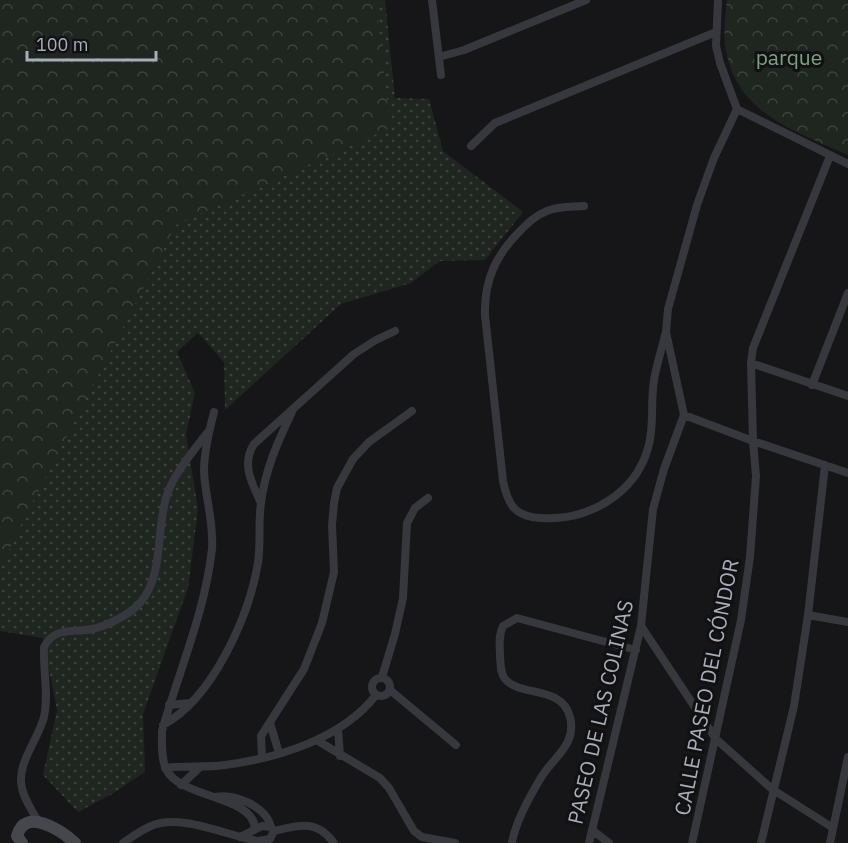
<svg xmlns="http://www.w3.org/2000/svg" width="848" height="843" font-family="'IBM Plex Sans',sans-serif">
<style>
.grass{fill:url(#grass-dots)}
.park{fill:url(#park-crowns)}
.lines{fill:none;stroke-linecap:round;stroke-linejoin:round}
.street{stroke:#37383d;stroke-width:8}
.secondary{stroke:#45474d;stroke-width:12}
.labels{text-anchor:middle;dominant-baseline:central;stroke-width:6;stroke-linejoin:round;paint-order:stroke}
.park-label{font-size:21px;fill:#7fa381;stroke:#111113}
.street-label{font-size:21px;fill:#a8adb8;stroke:#111113}
</style>
<defs>
<pattern id="grass-dots" width="8" height="8" patternUnits="userSpaceOnUse" patternTransform="scale(1.5)"><rect width="8" height="8" fill="#1e261f"/><path d="M2 2h.1M6 6h.1" fill="none" stroke="#3c433d" stroke-width="1.8" stroke-linecap="round"/></pattern>
<pattern id="park-crowns" width="20" height="18" patternUnits="userSpaceOnUse" patternTransform="scale(1.5)"><rect width="20" height="18" fill="#1e261f"/><path d="M2 6a3 3 0 1 1 6 0M12 15a3 3 0 1 1 6 0" fill="none" stroke="#3c433d"/></pattern>
</defs>
<rect width="100%" height="100%" fill="#161618"/>
<path class="grass" d="M0,0h385l10,98 34,1 14,52 80,61 -38,48 -45,1 -29,22 -70,21 -116,106 -1,-48 -26,-29 -21,19 18,41 -9,41 12,75 -10,79 -45,126 2,58 -33,22 -34,18 -35,-37 14,-65 -14,-72 -43,-7z"/>
<path class="park" d="M0,0h376l14,128 -214,97 -155,300 -21,44z
M727,0h121v155c-52,-24 -110,-40 -122,-104 -3,-16 -1,-35 1,-51z"/>
<g class="lines">
<path class="street" d="M432,0l9,75
M439,57l25,-7 122,-50
M737,109l111,55
M471,146l24,-23 221,-91
M584,206c-12,1 -26,0 -37,5 -11,4 -19,12 -27,20 -24,24 -36,49 -35,84l18,166c5,24 12,36 38,37 46,3 94,-23 107,-70 6,-19 3,-39 5,-59 1,-18 8,-36 12,-54
M751,363l97,33
M812,385l36,-92
M214,412c-5,19 -10,39 -10,59 1,26 10,51 8,78 -7,63 -33,122 -50,182 0,12 -1,27 4,38 14,30 88,26 89,60
M684,415l69,26 95,32
M261,503c-9,-19 -20,-39 -7,-59l100,-90 22,-14 19,-9
M808,615l40,7
M641,626l75,113 56,50 61,39
M382,677l13,-43 8,-36 4,-75 8,-15 13,-10
M372 687a9 9 0 1 1 18 0a9 9 0 1 1-18 0Z
M390,690l66,55
M169,705l21,-2
M270,723l9,30
M163,725c50,-27 86,-109 95,-162 3,-20 0,-40 3,-60 4,-33 17,-62 31,-91
M338,729l2,27
M318,741l62,37 9,10 25,43 8,6 33,6
M262,757l-1,-21 43,-67 18,-46 12,-51 -2,-47 2,-22 3,-15 16,-29 16,-17 43,-31
M165,768c21,-3 39,0 60,-3 53,-7 117,-26 151,-70
M181,785l19,-18
M215,797c19,-4 51,9 56,30
M38,822c-5,-11 -14,-22 -16,-34 -6,-24 16,-48 22,-71 5,-23 -1,-46 0,-70 11,-21 29,-14 48,-18 15,-3 37,-14 48,-26 24,-28 16,-71 26,-105 6,-23 30,-50 44,-69
M592,830l17,13
M274,831c25,-6 43,-12 60,12
M240,837l22,-11 9,1 3,4
M123,843c9,-6 18,-13 28,-17 29,-13 77,10 107,15l12,-2 4,-8
M512,843c3,-20 19,-49 30,-67 12,-19 35,-32 28,-59 -8,-32 -50,-20 -65,-38 -5,-6 -4,-14 -5,-22 0,-11 -2,-21 3,-31l14,-8 119,32
M589,843l52,-217 12,-117 11,-40 20,-54 -18,-83 2,-23 29,-104 17,-47 23,-49 -17,-46 -4,-17 2,-46
M692,843l49,-223 9,-63 6,-81 -3,-35 -2,-78 2,-15 77,-192
M761,843l33,-137 14,-91 17,-150
M830,843l18,-86"/>
<path class="secondary" d="M22,843l-5,-7c8,-30 45,-5 58,7"/>
</g>
<g class="labels">
<g class="park-label">
<text x="789" y="57">parque</text>
</g>
<g class="street-label">
<text transform="translate(706 687) rotate(-79)">CALLE PASEO DEL CÓNDOR</text>
<text transform="translate(600 712) rotate(-77)">PASEO DE LAS COLINAS</text>
</g>
</g>
<path d="M27 51v9h129v-9" fill="none" stroke="#a8adb8" stroke-width="3"/>
<text x="36" y="51" font-size="18" fill="#a8adb8" stroke="#111113" stroke-width="4.5" paint-order="stroke">100 m</text>
</svg>
